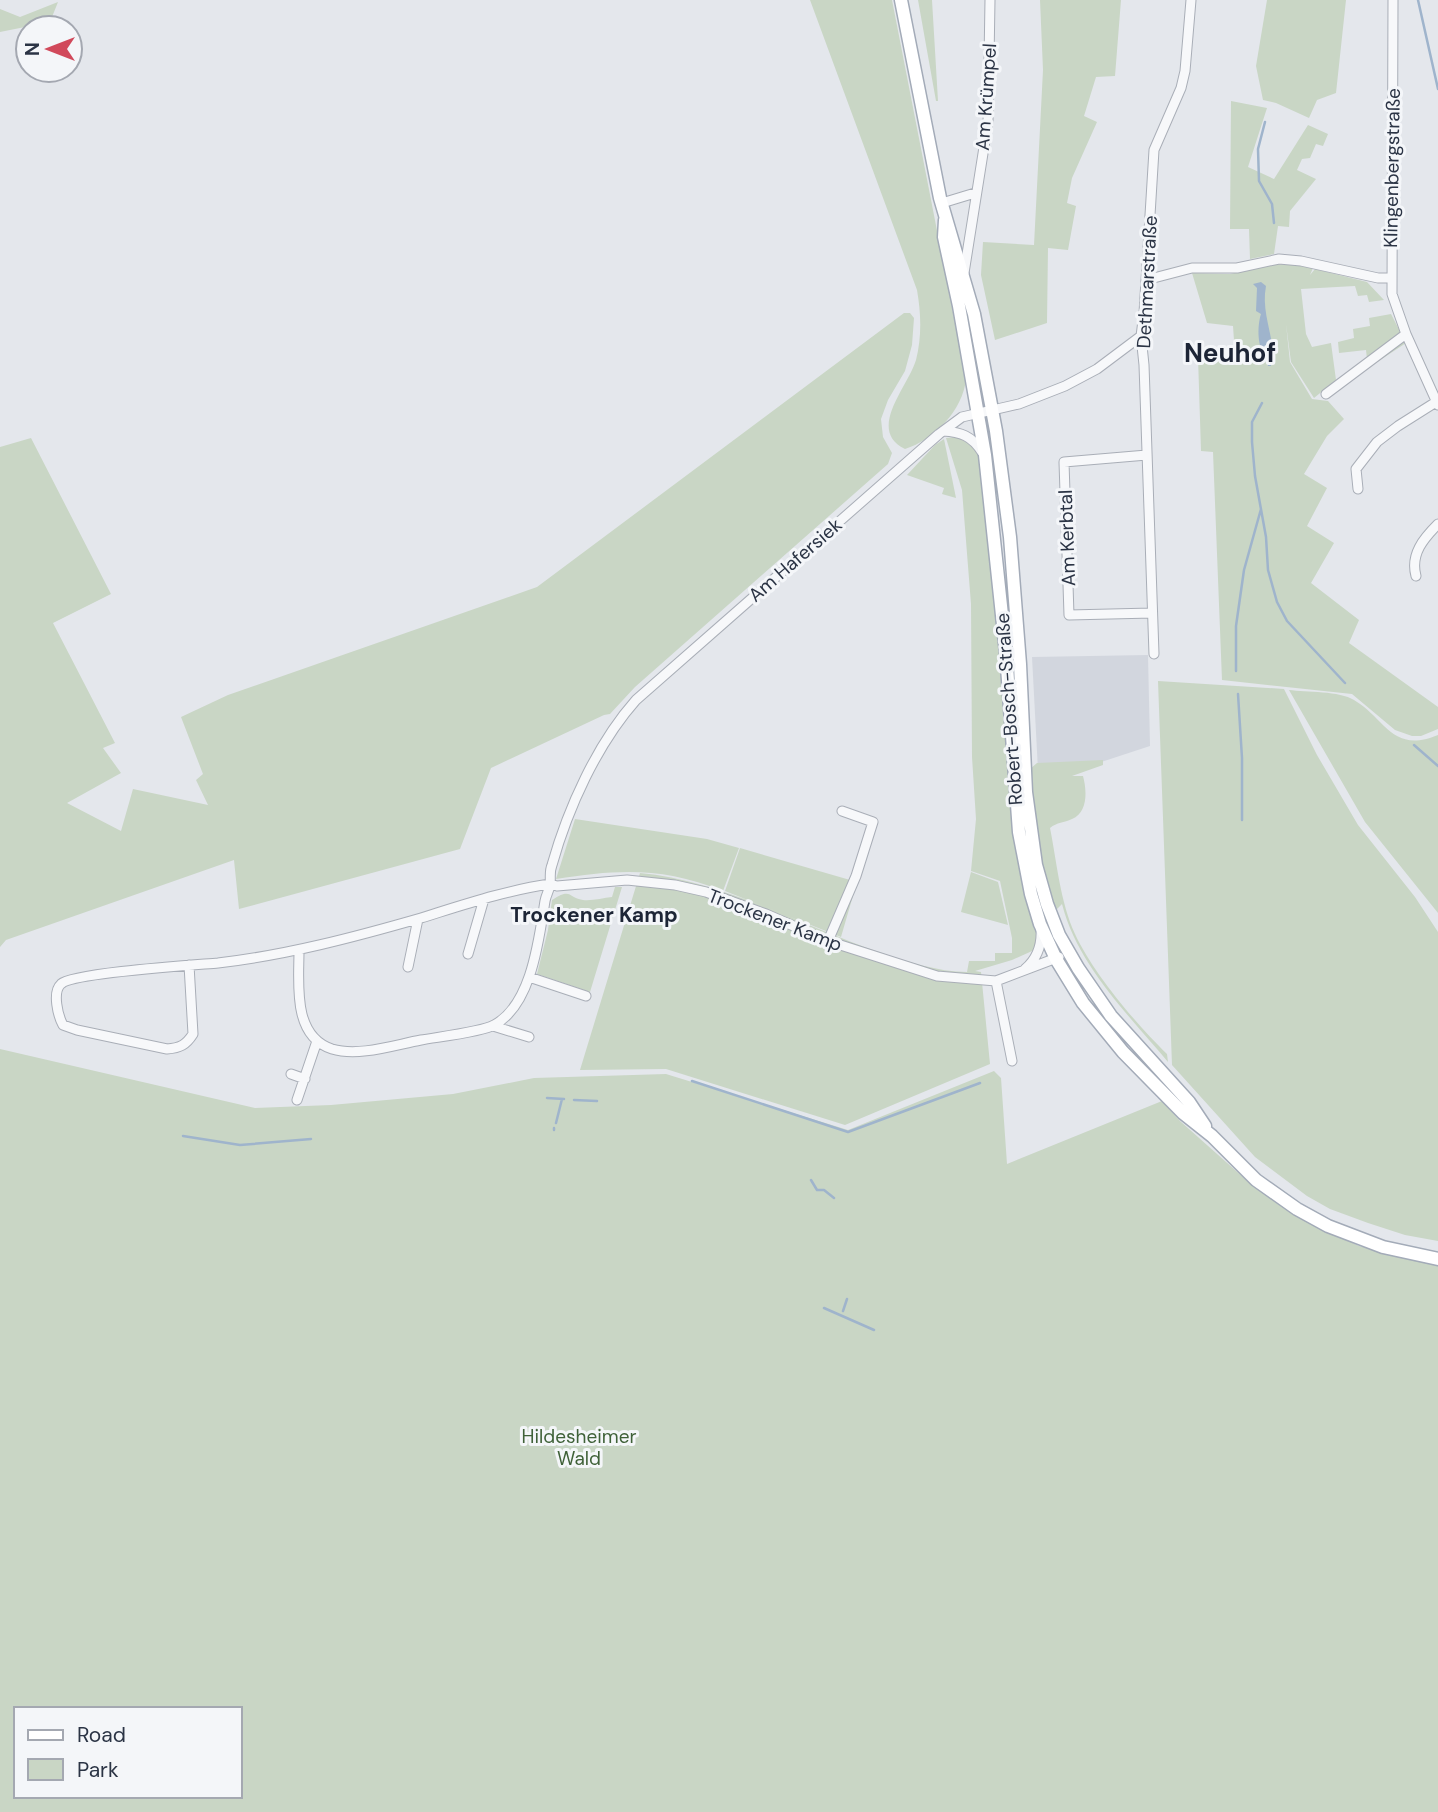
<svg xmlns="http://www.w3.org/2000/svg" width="1438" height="1812" font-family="'DM Sans',sans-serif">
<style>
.built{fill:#d2d6de}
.green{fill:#c9d6c5;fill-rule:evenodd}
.water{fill:#9fb4cc}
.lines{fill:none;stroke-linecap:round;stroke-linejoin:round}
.stream{stroke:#9fb4cc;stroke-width:2.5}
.minor-casing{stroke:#a9aeb7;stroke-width:11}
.major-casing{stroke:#a3abb8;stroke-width:15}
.minor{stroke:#f7f8fa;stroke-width:9}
.major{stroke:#fff;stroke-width:12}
.labels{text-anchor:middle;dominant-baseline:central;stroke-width:6;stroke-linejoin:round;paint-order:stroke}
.street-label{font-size:19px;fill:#2b3445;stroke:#f4f6f9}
.park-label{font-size:19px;fill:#3f6138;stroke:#f4f6f9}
.neighbourhood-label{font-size:21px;font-weight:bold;fill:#1d2536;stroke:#f4f6f9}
.district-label{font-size:26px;font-weight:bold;fill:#1d2536;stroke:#f4f6f9}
</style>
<rect width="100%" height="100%" fill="#e4e7ec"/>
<path class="built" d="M1148,655l2,91 -67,22 -45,2 -6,-113z"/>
<path class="green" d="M810,0h82l74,379c-3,31 -32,61 -61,70 -39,-19 3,-62 11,-89 6,-24 5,-47 1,-70z
M918,0h14l6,101h-2z
M1040,0h81l-6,76 -19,1 -12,39 13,6 -25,56 -5,25 9,3 -8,44 -20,-2 -1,75 -52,17 -14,-65 2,-33 51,3 9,-175z
M1267,0h79l-10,93 -19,7 -8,18 -33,-15 -13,-3 -7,-34z
M58,2l-8,20 -50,10v-23l20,8z
M1231,101l36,7 -19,59 26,12 34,-54 20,9 -5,12 -7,-2 -6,14 -8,1 -5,11 19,9 -26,32 -1,16 -11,-1 -4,28 -24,5 -1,-30h-19z
M1273,264l26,1 14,3 -3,7 5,-6 52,13 17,18 -15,2 -2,-7 -9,1 -3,-10 -54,3 5,45 6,13 19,-4 5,37 -22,18 -23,-36 -5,-38 4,38 22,37 16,2 16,18 -17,17 -23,38 23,14 -20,38 27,17 -23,40 48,37 -10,23 89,64v22l-17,7h-9l-17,-6 -43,-36 -130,-14 -9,-228 -12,-1 -3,-94 37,-2 -2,-29 -26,-3 -15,-50 38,1z
M904,313h6l4,5 -2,27 -7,26 -17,29 -7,19 2,18 9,16 -4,11 -253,223 -25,27 -6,1 -113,53 -31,81 -221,60 -5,-49 -228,80 -6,7v-500l31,-9 80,156 -58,29 62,120 -12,5 18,25 -54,30 54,28 12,-42 75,16 -12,-25 7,-6 -22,-57 47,-22 309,-108z
M1391,314l15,29 -38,25 -2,-18 -27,3 -1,-11 16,-4 -1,-9 17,-3 -1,-8z
M957,437l16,9 6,11 16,128 12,154 34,208 -29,13 -37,11 6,1 9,92 -145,61 -179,-56 -86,1 60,-197c80,7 161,52 239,79 27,9 59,20 88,20l2,-11h26v-8h17v-15l-12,-57 -29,-10 5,-52 -4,-62 -1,-153 -9,-114 -16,-52z
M944,439l12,59 -14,-4 2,-6 -37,-13 28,-30z
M1158,681l126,8 33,66 41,70 57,72 23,35v309l-33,-6 -37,-12 -38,-14 -23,-13 -52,-39 -83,-92z
M1289,690c17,2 51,1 65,10 32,19 38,54 84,35v178l-73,-91z
M1103,760v5l-31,11h11c4,15 5,36 -11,43 -8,4 -15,3 -22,9 7,35 10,73 25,106 18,39 61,90 92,120l1,8c-40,-48 -90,-96 -106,-158l-9,9 -17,-60 -6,-84 7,-6z
M575,819l132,20 32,9 -16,43c-60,-24 -104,-22 -167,-12z
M740,848l117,34 -16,55 -116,-46z
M971,872l27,10 10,43 -47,-13z
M615,887h7l-32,105 -53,-18 11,-44 4,-30c20,-13 16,-2 31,0 9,1 20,-2 29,-3z
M0,1049l255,59 76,-3 122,-11 81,-16 132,-4 182,56 146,-59 7,7 6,86 155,-63 18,20 73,65 41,29 65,31 79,19v547h-1438zM16,1709h224v87h-224z"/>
<path class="water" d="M1261,282l5,4c-4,20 3,39 6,58l-3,7 2,15h-3l-1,-7c-10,-10 -10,-33 -6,-45l-5,-3 1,-23 -4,-4z"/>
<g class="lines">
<path class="stream" d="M1418,0l20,89
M1265,122l-7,27 1,32 13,23 2,19
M1264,361l3,-2
M1262,403l-10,19v20l3,34 11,61 2,33 9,32 10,19 58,62
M1236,671v-45l8,-56 17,-61
M1238,694l4,64v62
M1414,745l24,21
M692,1081l156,51 132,-49
M547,1098l17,1
M574,1100l23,1
M556,1123l6,-24
M554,1130v-2
M183,1136l57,9 71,-6
M811,1180l6,10h7l10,8
M824,1308l50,22
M843,1311l4,-12"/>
<defs>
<path id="minor" d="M1393,0l-1,294 14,40 32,71
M942,203l33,-10
M964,273l24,-151 2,-122
M1146,280l46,-12h45l42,-9 22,2 77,17h13
M1326,394l80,-60
M943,431c18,1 29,5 39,21
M1147,455l-83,7 5,153 83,-2
M1358,489l-2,-20 21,-27 21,-16 38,-24
M1416,576c-6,-22 8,-38 22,-52
M1154,654l-10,-289 -3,-29 3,-23 10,-163 27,-62 4,-17 6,-71
M828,941l28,-65 17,-54 -31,-11
M299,951c0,32 -7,85 33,98 27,8 62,-4 89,-9 16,-3 61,-8 73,-15 38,-20 45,-87 51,-124 1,-6 4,-10 5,-16 1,-7 -1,-13 2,-20 16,-57 45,-121 84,-165l303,-266 23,-17 57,-13 46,-18 32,-17 44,-33
M468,954l16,-55
M189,965l4,69c-7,11 -13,14 -26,15l-90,-19 -14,-5c-5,-9 -11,-33 -2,-41 11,-11 134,-19 157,-21 69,-8 137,-26 203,-45 42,-13 86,-28 129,-34l7,2 70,-6 48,5 31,7 60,22 62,27 109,35 59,5 63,-24
M408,967l10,-48
M1025,969c13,-11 17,-24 16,-40
M529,977l57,19
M996,981l16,80
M493,1026l36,11
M291,1074l14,5
M297,1100l20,-59"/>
<path id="major" d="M901,0l39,198 34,116 22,117 14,106 10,127 6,128 10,73 11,39 12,31 19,33 33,48 78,86 16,24
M945,220l-1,17 15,69 26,149 21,198 13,179 12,62 9,30 16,35 27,44 40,49 60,61 29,23 44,44 41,29 31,17 55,21 55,12"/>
</defs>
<use href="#minor" class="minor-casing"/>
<use href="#major" class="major-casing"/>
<use href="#minor" class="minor"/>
<use href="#major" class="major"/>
</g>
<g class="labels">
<g class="street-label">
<text transform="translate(986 97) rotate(-86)">Am Krümpel</text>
<text transform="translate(1392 168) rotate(-89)">Klingenbergstraße</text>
<text transform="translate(1147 282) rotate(-87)">Dethmarstraße</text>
<text transform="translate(1067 538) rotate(-92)">Am Kerbtal</text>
<text transform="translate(795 560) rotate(-41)">Am Hafersiek</text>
<text transform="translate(1009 709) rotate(-94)">Robert-Bosch-Straße</text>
<text transform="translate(775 920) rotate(21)">Trockener Kamp</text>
</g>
<g class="park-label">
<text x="579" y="1436">Hildesheimer<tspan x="579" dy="22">Wald</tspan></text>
</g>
<g class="neighbourhood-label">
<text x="594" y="915">Trockener Kamp</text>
</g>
<g class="district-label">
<text x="1230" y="353">Neuhof</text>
</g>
</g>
<rect x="14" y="1707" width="228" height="91" fill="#f4f6f9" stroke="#a4a8b1" stroke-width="2"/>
<rect x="28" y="1730" width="35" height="10" fill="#ffffff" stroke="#a4a8b1" stroke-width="2"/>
<text x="77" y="1742" font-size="21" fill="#2b3445">Road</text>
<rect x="28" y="1759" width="35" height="21" fill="#c9d6c5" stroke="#a4a8b1" stroke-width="2"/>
<text x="77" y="1777" font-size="21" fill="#2b3445">Park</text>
<g transform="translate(49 49) rotate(270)"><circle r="33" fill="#f4f6f9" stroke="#a4a8b1" stroke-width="2"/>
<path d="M0-5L12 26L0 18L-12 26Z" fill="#d1495b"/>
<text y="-10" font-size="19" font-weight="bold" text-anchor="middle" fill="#2b3445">N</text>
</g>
</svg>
